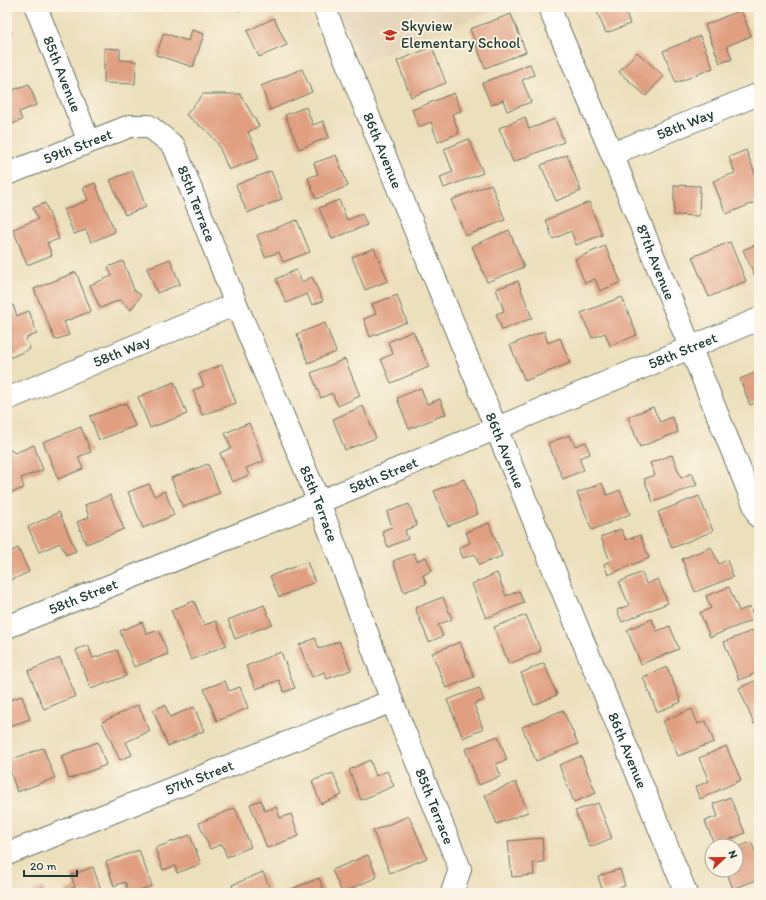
<svg xmlns="http://www.w3.org/2000/svg" width="766" height="900" font-family="Itim,sans-serif">
<style>
.built{fill:#e3d2b5}
.building{fill:#e09f81}
.lines{fill:none;stroke-linecap:round;stroke-linejoin:round}
.minor-casing{stroke:#677664;stroke-width:24}
.minor{stroke:#fff;stroke-width:22}
.labels{text-anchor:middle;dominant-baseline:central;stroke-width:3.5;stroke-linejoin:round;paint-order:stroke}
.poi-label{font-size:15px;fill:#1f3d34;stroke:#fcf5e5;text-anchor:start}
.street-label{font-size:15px;fill:#1f3d34;stroke:#fcf5e5}
</style>
<rect width="100%" height="100%" fill="#fcf5e5"/>
<filter id="ink" filterUnits="userSpaceOnUse"><feTurbulence type="fractalNoise" baseFrequency=".025" numOctaves="2"/><feDisplacementMap in="SourceGraphic" scale="8" xChannelSelector="R" yChannelSelector="G"/><feConvolveMatrix kernelMatrix="1 2 1 2 8 2 1 2 1" color-interpolation-filters="sRGB"/></filter>
<filter id="wash" filterUnits="userSpaceOnUse"><feTurbulence type="fractalNoise" baseFrequency=".012" numOctaves="4" result="noise"/><feDisplacementMap in="SourceGraphic" scale="16" xChannelSelector="R" yChannelSelector="G"/><feGaussianBlur stdDeviation="0.9" result="paint"/><feColorMatrix in="noise" values="0 0 0 0 0 0 0 0 0 0 0 0 0 0 0 0 0 1.4 0 .05"/><feComposite in="paint" operator="in"/></filter>
<g filter="url(#wash)">
<rect width="100%" height="100%" fill="#ecdfbc"/>
<path class="built" d="M338,7h164l-142,56z"/>
<g id="blocks">
<path class="building" d="M237,7h12l-11,4z
M595,7h29l6,17 -24,9z
M741,10l10,26 -24,10 5,13 -12,4 -15,-38z
M511,14l15,38 -41,16 -15,-39z
M274,18l13,27 -28,12 -12,-26z
M7,22l5,12 -5,2z
M192,30l12,4 -11,33 -37,-12 8,-22 24,8z
M700,36l13,32 -37,15 -13,-32z
M432,47l14,36 -35,14 -14,-36z
M104,48l16,1v11l16,1 -1,23 -31,-1z
M637,52l27,24 -18,20 -27,-24z
M530,64l4,11 -12,5 9,22 -24,9 -4,-11 -12,5 -9,-22z
M302,69l10,23 -42,18 -9,-24z
M29,84l8,21 -18,7 3,8 -15,6v-34z
M454,93l7,18 -9,3 7,19 -21,9 -7,-20 -12,5 -7,-17z
M203,94h37l19,32 -11,6 11,26 -30,12 -12,-28 -9,-10 -22,-17z
M306,107l7,18 10,-4 6,16 -30,12 -14,-34z
M525,117l4,12 26,-10 9,23 -51,20 -14,-34z
M469,139l14,34 -39,15 -4,-11 13,-5 -9,-23z
M759,146v15l-5,-13z
M746,150l13,34v17l-33,13 -13,-33 22,-8 -6,-16z
M336,155l12,31 -32,13 -8,-21 10,-4 -4,-11z
M567,155l14,36 -25,10 -15,-36z
M132,171l14,36 -21,8 -15,-35z
M271,171l11,28 -35,14 -11,-28z
M95,183l20,49 -24,10 -5,-12 -12,4 -10,-24 24,-10 -5,-12z
M491,184l14,36 -39,16 -15,-36z
M674,185l26,1 -1,30 -25,-1z
M339,200l8,20 15,-6 5,11 -35,14 -13,-31z
M589,202l13,33 -26,10 -5,-14 -18,8 -7,-19z
M45,203l14,36 -12,4 5,12 -25,10 -14,-36 25,-10 -5,-11z
M297,220l13,32 -27,10 -4,-10 -14,5 -8,-22z
M509,230l15,37 -37,15 -15,-36z
M730,242l16,39 -37,16 -17,-40z
M759,243v32l-4,1 -12,-26z
M605,246l16,36 -21,9 -5,-12 -10,4 -10,-24z
M374,248l14,33 -23,9 -13,-33z
M170,259l10,25 -23,9 -10,-25z
M123,261l11,29 7,5 -10,15 -11,-10 -20,8 -10,-23 22,-9 -4,-9z
M296,270l6,12 10,-5 11,24 -11,4 -5,-11 -21,9 -10,-24z
M76,272l15,39 -27,11 5,13 -14,5 -21,-51z
M518,281l14,37 -30,12 -6,-16 8,-3 -8,-22z
M397,295l10,27 -37,15 -6,-18 12,-5 -4,-10z
M622,297l15,38 -27,11 -5,-13 -13,5 -11,-25z
M13,305l4,11 12,-5 8,23 -11,4 4,11 -23,10v-52z
M325,323l11,29 -28,11 -11,-29z
M413,331l16,36 -38,16 -10,-24 12,-5 -5,-12z
M544,331l4,12 12,-5 10,25 -45,18 -15,-36z
M345,359l15,37 -22,10 -6,-13 -11,5 -10,-25z
M222,365l14,38 -34,12 -9,-25 11,-4 -5,-12z
M759,371v31l-9,3 -10,-26z
M174,382l13,32 -37,14 -12,-31z
M421,388l6,16 13,-5 6,15 -37,15 -12,-31z
M126,403l9,23 -36,14 -9,-24z
M363,406l13,32 -31,12 -12,-31z
M653,407l7,15 12,-5 6,15 -38,15 -12,-30z
M249,423l15,38 -18,7 3,7 -17,7 -12,-29 11,-5 -6,-15z
M81,427l10,25 -13,5 5,12 -25,10 -15,-37z
M570,435l5,11 11,-4 4,12 -11,4 5,12 -21,9 -15,-36z
M34,445l9,25 -22,8 3,10 -14,5 -3,-7v-38l8,5z
M672,455l9,23 11,-5 5,12 -44,17 -9,-23 11,-4 -5,-12z
M208,464l12,29 -37,14 -12,-29z
M464,479l14,35 -30,12 -14,-35z
M602,483l5,12 13,-5 10,24 -38,16 -15,-37z
M149,484l5,12 11,-5 9,24 -31,13 -15,-36z
M110,495l14,34 -38,15 -9,-22 12,-5 -4,-12z
M699,496l14,35 -41,17 -14,-36z
M409,504l8,22 -12,4 3,9 -20,8 -6,-16 10,-4 -5,-15z
M59,512l17,39 -10,4 -6,-12 -21,9 -11,-25z
M489,523l13,33 -23,9 -4,-11 -12,4 -4,-10 11,-5 -4,-11z
M621,529l5,11 14,-5 9,23 -41,17 -4,-11 6,-3 -9,-24z
M711,547l8,17 8,-4 6,17 -38,15 -13,-33z
M18,548l11,24 -22,10v-29z
M414,553l3,8 9,-4 6,14 -9,4 3,9 -22,8 -11,-31z
M307,562l8,20 -36,15 -9,-21z
M642,572l4,12 12,-5 10,24 -46,19 -5,-12 12,-5 -10,-23z
M497,573l9,23 13,-5 5,12 -38,15 -14,-34z
M729,587l10,24 11,-4 5,12 -45,18 -10,-24 11,-5 -5,-12z
M443,597l9,22 -14,6 5,11 -14,6 -14,-34z
M194,601l10,24 12,-4 10,24 -35,15 -20,-50z
M264,605l8,19 -37,15 -7,-19z
M526,615l15,36 -32,13 -15,-37z
M652,619l5,12 13,-5 9,23 -38,15 -14,-34z
M142,622l5,12 12,-4 9,24 -34,13 -14,-36z
M754,630l5,14v28l-20,8 -15,-38z
M315,638l4,11 20,-8 12,29 -24,9 -3,-7 -12,5 -13,-32z
M460,642l14,35 -28,11 -14,-35z
M88,645l5,13 24,-8 9,26 -35,13 -15,-39z
M281,652l14,36 -11,4 -5,-12 -23,9 -10,-23z
M60,658l16,38 -32,13 -16,-38z
M544,663l13,32 -23,10 -13,-32z
M667,667l14,35 -24,10 -14,-35z
M759,679v43l-5,2 -15,-36z
M225,681l4,10 11,-4 8,21 -31,13 -13,-32z
M479,688l5,12 -10,4 9,25 -20,9 -16,-38z
M7,694l2,6 13,-4 8,23 -23,8z
M138,705l12,26 -24,11 6,13 -12,5 -18,-38z
M165,705l5,12 24,-10 10,24 -36,15 -15,-36z
M692,709l6,15 8,-3 8,21 -36,14 -15,-35z
M563,710l15,34 -42,17 -14,-34z
M498,736l9,24 -11,4 5,12 -22,9 -14,-36z
M98,742l8,23 -37,14 -8,-23z
M726,746l15,34 -41,19 -5,-12 14,-6 -10,-23z
M43,748l12,30 -38,14 -10,-31z
M581,756l15,37 -22,9 -15,-37z
M370,760l6,16 11,-5 7,15 -33,14 -12,-30z
M333,773l9,22 -21,9 -9,-23z
M516,782l12,30 -31,12 -12,-29z
M730,797l15,36 -30,13 -10,-25 13,-5 -5,-12z
M261,800l4,11 11,-4 4,11 11,-4 8,22 -32,12 -17,-44z
M598,803l14,35 -22,9 -15,-36z
M235,808l16,39 -24,10 -5,-13 -12,5 -11,-26z
M409,816l18,42 -37,15 -17,-42z
M190,835l11,29 -24,9 -2,-7 -12,4 -8,-22z
M542,838l2,24 -11,1 1,12 -22,2 -4,-36z
M751,842l8,18v19l-26,10 -7,-19h10v-22z
M139,850l13,36 -23,7 -4,-11 -11,4 -8,-24z
M368,855l9,22 -35,16 -10,-23z
M93,867l9,26h-37l-1,-2 11,-4 -4,-12z
M620,869l5,17 -22,6 -5,-16z
M263,872l9,21h-37l-3,-8z
M319,878l6,15h-43z
M43,887l2,6h-15z"/>
</g>
</g>
<g filter="url(#ink)">
<use href="#blocks" fill-opacity="0" stroke="#677664" stroke-width="1"/>
<g class="lines">
<defs>
<g id="minor">
<path id="s1" d="M36,7l53,135"/>
<path id="s2" d="M324,7l362,886"/>
<path id="s3" d="M551,7l2,10 59,137 147,363"/>
<path id="s4" d="M612,154l147,-60"/>
<path id="s5" d="M7,174l123,-48h19l25,20 62,158 83,198 73,199 68,168 -8,24"/>
<path id="s6" d="M7,399l229,-95"/>
<path id="s7" d="M7,627l312,-125 440,-183"/>
<path id="s8" d="M7,854l385,-153"/>
</g>
</defs>
<use href="#minor" class="minor-casing"/>
<use href="#minor" class="minor"/>
</g>
</g>
<defs>
<symbol id="school-bare" viewBox="-9 -9 18 18"><path d="M0-5L7-2L0 1L-7-2ZM-4 1L0 2.5L4 1V4Q0 6-4 4Z" fill="#c8321e" stroke="#fcf5e5" stroke-width="2.5" paint-order="stroke"/></symbol>
</defs>
<g fill-rule="evenodd">
<use href="#school-bare" x="380" y="25" width="20" height="20"/>
</g>
<g class="labels">
<g class="poi-label">
<text x="401" y="26">Skyview<tspan x="401" dy="17">Elementary School</tspan></text>
</g>
<g class="street-label">
<text stroke="none"><textPath href="#s1" startOffset="72">85th Avenue</textPath></text>
<text stroke="none"><textPath href="#s4" startOffset="79">58th Way</textPath></text>
<text stroke="none"><textPath href="#s5" startOffset="76">59th Street</textPath></text>
<text stroke="none"><textPath href="#s2" startOffset="155">86th Avenue</textPath></text>
<text stroke="none"><textPath href="#s5" startOffset="245">85th Terrace</textPath></text>
<text stroke="none"><textPath href="#s3" startOffset="276">87th Avenue</textPath></text>
<text stroke="none"><textPath href="#s7" startOffset="730">58th Street</textPath></text>
<text stroke="none"><textPath href="#s6" startOffset="124">58th Way</textPath></text>
<text stroke="none"><textPath href="#s2" startOffset="479">86th Avenue</textPath></text>
<text stroke="none"><textPath href="#s7" startOffset="406">58th Street</textPath></text>
<text stroke="none"><textPath href="#s5" startOffset="569">85th Terrace</textPath></text>
<text stroke="none"><textPath href="#s7" startOffset="82">58th Street</textPath></text>
<text stroke="none"><textPath href="#s2" startOffset="803">86th Avenue</textPath></text>
<text stroke="none"><textPath href="#s8" startOffset="207">57th Street</textPath></text>
<text stroke="none"><textPath href="#s5" startOffset="893">85th Terrace</textPath></text>
</g>
</g>
<rect width="766" height="900" fill="none" stroke="#fcf5e5" stroke-width="24"/>
<g transform="translate(724 858) rotate(68)"><circle r="19" fill="#fcf5e5" stroke="#a4ab9e"/>
<path d="M0-3L7 15L0 10L-7 15Z" fill="#c8321e"/>
<text y="-6" font-size="11" font-weight="bold" text-anchor="middle" fill="#1f3d34">N</text>
</g>
<path d="M24 870v6h53v-6" fill="none" stroke="#1f3d34" stroke-width="2"/>
<text x="30" y="870" font-size="12" fill="#1f3d34" stroke="#fcf5e5" stroke-width="3" paint-order="stroke">20 m</text>
</svg>
